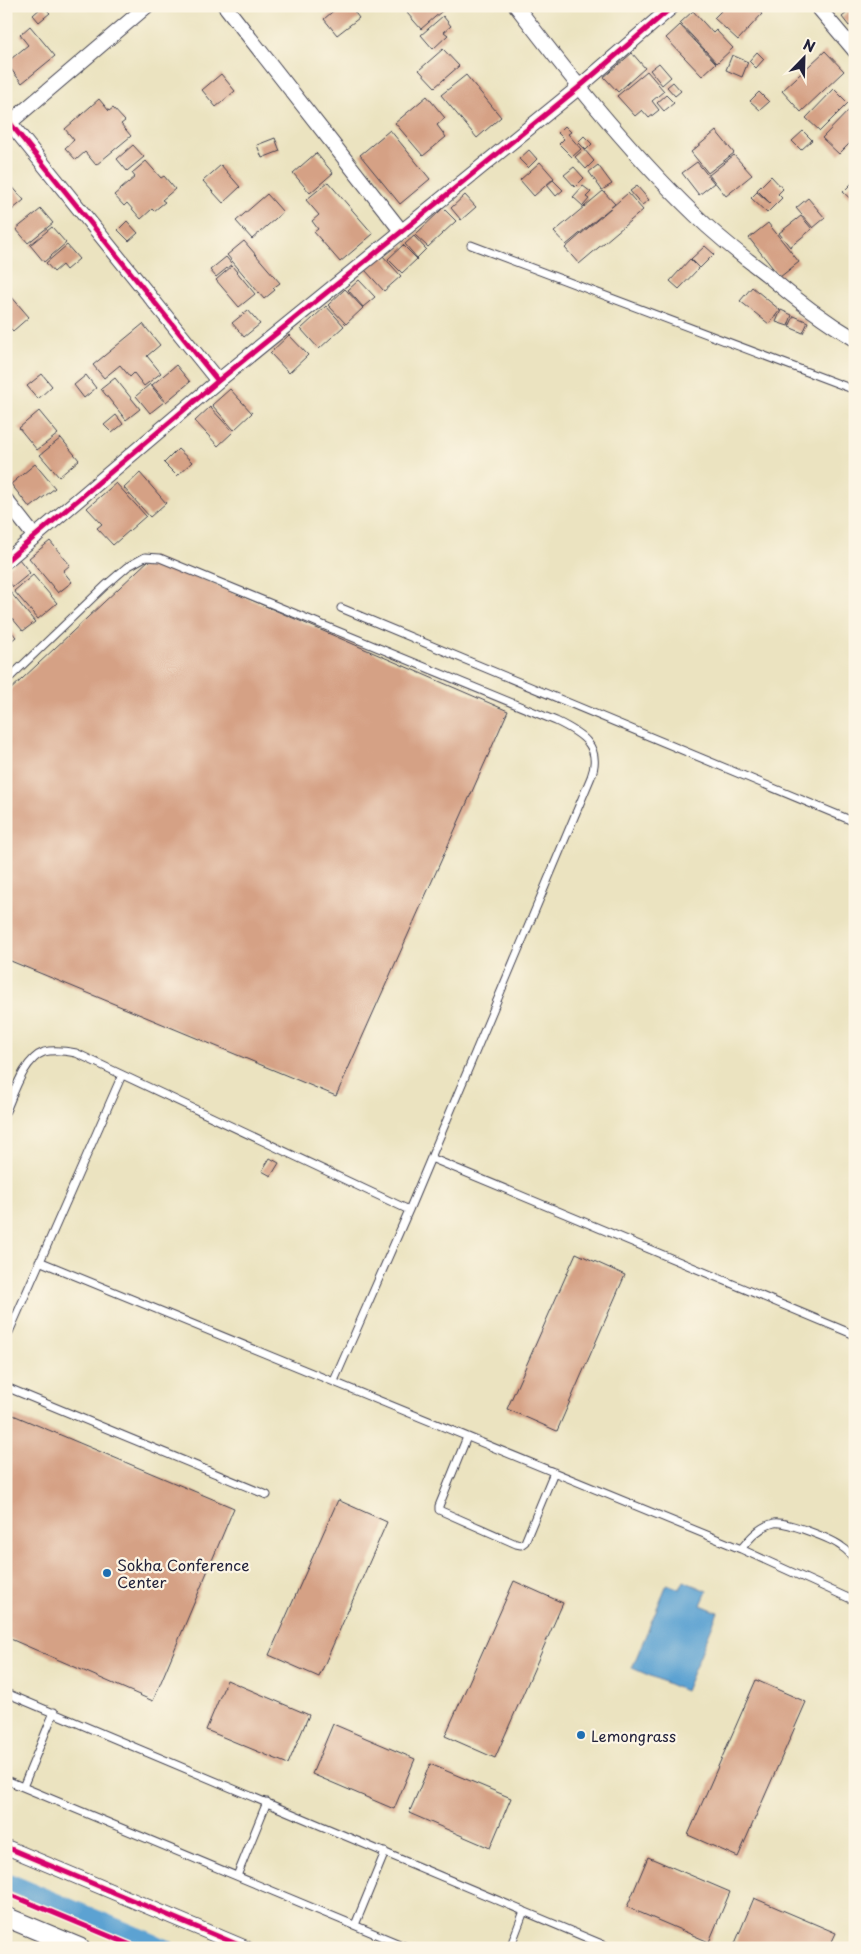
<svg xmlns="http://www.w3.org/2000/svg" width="861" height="1954" font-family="'Playpen Sans',sans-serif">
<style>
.water{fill:#5ca2d2;stroke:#3f6286}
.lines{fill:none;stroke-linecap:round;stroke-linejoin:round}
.canal{stroke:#5ca2d2;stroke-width:18}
.building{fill:#d5a185}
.lane-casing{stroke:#403f4f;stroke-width:9}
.street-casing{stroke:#403f4f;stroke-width:16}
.secondary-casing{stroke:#403f4f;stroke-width:21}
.lane{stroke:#fff;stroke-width:7}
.street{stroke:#fff;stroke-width:14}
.secondary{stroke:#fff;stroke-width:19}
.cycleway-casing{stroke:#fcf5e5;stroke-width:8}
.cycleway{stroke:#d6006c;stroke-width:5}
.poi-dot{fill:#1f6fb2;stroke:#fcf5e5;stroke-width:2}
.labels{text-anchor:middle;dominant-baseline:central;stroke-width:4.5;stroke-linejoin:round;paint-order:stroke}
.poi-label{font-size:15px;fill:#22223b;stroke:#fcf5e5;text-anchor:start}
</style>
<rect width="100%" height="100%" fill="#fcf5e5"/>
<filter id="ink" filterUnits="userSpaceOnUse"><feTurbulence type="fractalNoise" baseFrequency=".02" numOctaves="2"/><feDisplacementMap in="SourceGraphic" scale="10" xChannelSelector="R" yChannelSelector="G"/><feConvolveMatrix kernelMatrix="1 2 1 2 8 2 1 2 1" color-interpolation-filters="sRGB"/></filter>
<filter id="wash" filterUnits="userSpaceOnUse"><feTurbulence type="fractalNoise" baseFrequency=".0096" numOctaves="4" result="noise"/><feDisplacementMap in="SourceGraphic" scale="20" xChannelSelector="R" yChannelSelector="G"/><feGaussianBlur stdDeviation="1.12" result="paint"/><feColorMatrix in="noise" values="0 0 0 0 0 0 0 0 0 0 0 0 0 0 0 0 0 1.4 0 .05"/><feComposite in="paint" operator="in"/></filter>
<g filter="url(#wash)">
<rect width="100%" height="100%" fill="#ebe3c0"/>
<path class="water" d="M684,1581l23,10 -6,14 17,7 -33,79 -53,-23 35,-84 13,5z"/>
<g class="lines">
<path class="canal" d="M6,1881l160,67
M6,1947l1,1"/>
</g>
<g id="blocks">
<path class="building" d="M43,6l7,7 -11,9 -6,-7z
M339,6h11l9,12 -22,17 -13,-16z
M414,6h34l-27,23 -14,-16z
M720,6h33l9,8 -24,26 -24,-22 7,-7 -3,-3z
M854,7l1,15 -6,4 -7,-9z
M693,11l20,22 3,-3 17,18 -16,15 -37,-40z
M443,16l8,10 -7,6 4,3 -15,14 -12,-14z
M680,25l36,38 -14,13 -36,-38z
M30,26l25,30 -33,27 -16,-20 22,-18 -8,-10z
M443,49l16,17 -24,21 -16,-17z
M825,51l19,20 -43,41 -19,-21z
M757,52l7,7 -8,9 -7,-7z
M632,53l13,15 -27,24 -14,-15z
M732,55l16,7 -6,15 -16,-7z
M659,63l12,14 -9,8 -12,-15z
M647,71l17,20 -12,10 7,9 -10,8 -7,-8 -7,6 -18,-20z
M221,74l14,17 -19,16 -14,-17z
M466,75l35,42 -24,21 -36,-43z
M673,82l8,9 -6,5 -8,-9z
M834,89l14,14 -28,28 -14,-13z
M759,92l10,10 -9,8 -10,-9z
M666,95l8,8 -10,8 -7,-8z
M427,96l18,22 -8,7 9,12 -23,19 -28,-33z
M99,99l10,12 4,-3 12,13 -4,3 10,12 -35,29 -11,-13 -9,8 -11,-12 9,-8 -9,-11z
M855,104v34l-16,16 -17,-16z
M565,126l6,6 -3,2 13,15 -9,8 -13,-13 5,-5 -6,-6z
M390,130l40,49 -30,25 -40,-49z
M716,131l18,22 -26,20 -17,-21z
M803,131l9,9 -11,10 -9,-9z
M584,136l8,8 -6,6 -8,-8z
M275,138l5,13 -18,7 -5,-13z
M133,145l11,12 -17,14 -10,-12z
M584,149l10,12 -8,8 -11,-12z
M529,150l8,9 -9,9 -9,-9z
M316,153l17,20 -23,20 -17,-20z
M734,155l18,20 -26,21 -17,-21z
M146,161l15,17 3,-2 11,13 -13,11 3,2 -11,9 -2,-2 -11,10 -14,-16 -3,3 -10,-11 21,-18 -3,-4z
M540,162l14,16 -20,18 -14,-16z
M697,162l17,21 -15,12 -17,-22z
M221,165l19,22 -17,16 -20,-22z
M598,165l14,19 -10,6 -13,-18z
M574,167l10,11 -9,9 -11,-12z
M771,176l12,13 -5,5 4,4 -15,15 -16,-15 6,-6 13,11 -13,-13z
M553,180l10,10 -7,6 -9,-11z
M855,180v23l-12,-11z
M328,182l45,52 -33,28 -26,-30 4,-3 -6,-8 7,-6 -13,-15z
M10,184l14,16 -18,15v-28z
M583,186l8,6 -5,5 3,2 -6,7 -10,-9z
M637,186l12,14 -7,5 -12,-14z
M603,191l12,13 -49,41 -12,-13z
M628,193l15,17 -64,54 -14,-16z
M267,194l16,18 -31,27 -16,-18z
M465,195l11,12 -15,13 -10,-12z
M808,198l17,20 -12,10 -17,-20z
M443,208l13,13 -28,26 -13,-12z
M41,209l12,14 -25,20 -12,-14z
M801,216l11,13 -22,18 -11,-14z
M127,221l11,12 -9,8 -11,-11z
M768,223l31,39 -19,15 -31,-39z
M52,227l14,16 -22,19 -14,-17z
M414,236l12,13 -9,9 -12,-14z
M244,241l36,42 -7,5 2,2 -11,9 -37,-44z
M67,245l12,14 -13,11 -4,-5 -8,7 -8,-9z
M403,245l14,14 -15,14 -14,-14z
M705,246l9,8 -14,14 -9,-9z
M382,255l19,21 -17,15 -19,-21z
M226,257l6,7 -16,13 -6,-7z
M690,259l9,9 -20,21 -9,-8z
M232,266l23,28 -16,13 -23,-27z
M359,280l16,17 -12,10 -15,-17z
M752,287l28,23 -11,14 -29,-23z
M345,289l18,19 -17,16 -18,-19z
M10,295l19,22 -16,14 -7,-7v-26z
M326,306l18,20 -25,23 -18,-20z
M248,310l12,14 -16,13 -12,-14z
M781,310l11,5 -4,11 -12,-4z
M794,316l14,6 -5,11 -14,-6z
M143,324l17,21 -13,11 14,17 -17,13 -10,-13 -4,4 -10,-12 -16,13 -11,-13z
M289,335l19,20 -19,18 -19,-20z
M176,365l14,17 -24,20 -14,-17z
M42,374l10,12 -14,13 -11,-13z
M86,375l10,13 -12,10 -10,-13z
M115,378l25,31 -14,11 -25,-31z
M150,384l14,18 -14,11 -14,-17z
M230,389l22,24 -18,17 -22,-25z
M210,407l23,25 -15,14 -23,-25z
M39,411l19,23 -21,16 -18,-22z
M116,415l7,9 -11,9 -8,-8z
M61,438l18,22 -20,17 -19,-22z
M178,449l14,13 -15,14 -13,-13z
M35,464l20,24 -25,20 -19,-24z
M140,473l26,30 -16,14 -26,-29z
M116,483l30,33 -33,29 -16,-17 5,-4 -15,-16z
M50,541l20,24 -7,6 9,11 -14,11 -29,-35z
M152,557l356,154 -172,385 -330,-137v-265z
M19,559l11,14 -17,14 -7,-9v-8z
M33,575l24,28 -19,16 -24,-28z
M6,587l29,35 -12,9 -17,-20z
M6,625l10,12 -10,8z
M270,1158l9,5 -8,13 -9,-5z
M576,1253l49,22 -68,156 -50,-22z
M6,1412l228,96 -81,193 -147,-64z
M338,1500l49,22 -68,155 -50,-22z
M514,1581l49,22 -68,155 -50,-22z
M227,1680l82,35 -21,49 -82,-34z
M756,1680l50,22 -68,155 -50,-22z
M333,1724l82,35 -21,50 -82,-35z
M430,1764l81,34 -21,50 -81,-35z
M648,1857l82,35 -21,50 -82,-35z
M754,1898l82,35 -7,15h-96z"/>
</g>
</g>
<g filter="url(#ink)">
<use href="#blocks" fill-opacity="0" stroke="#403f4f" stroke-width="1"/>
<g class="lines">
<defs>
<path id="lane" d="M471,245l384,145
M341,608l514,214
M6,681l99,-95 22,-19 18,-10 15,1 396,163c25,12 47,25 35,56l-182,433 -75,171
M6,1111c8,-18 18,-52 38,-59 11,-3 22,-1 32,1l333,157
M431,1158l424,177
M39,1261l702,288 114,52
M6,1339l116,-264
M6,1387l261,108
M467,1437l-28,69v4l77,34 5,1 4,-3 29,-70
M741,1549c9,-11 18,-22 33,-26 11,-2 59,16 68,24 5,3 10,9 13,14
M6,1693l605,255
M6,1780l403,168
M23,1787l31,-75
M237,1876l30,-74
M355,1925l30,-73
M510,1948l14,-37"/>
<path id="street" d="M225,6l177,226
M516,6c59,77 120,154 191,220 19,17 39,33 59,48 28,24 57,46 89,65
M817,6l38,45
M6,118l212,263
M6,126l141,-120
M6,500l29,37
M6,561l212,-180 360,-293 95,-82
M6,1847l240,101"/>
<path id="secondary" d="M6,1917l74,31"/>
</defs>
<use href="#lane" class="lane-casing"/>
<use href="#street" class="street-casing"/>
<use href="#secondary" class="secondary-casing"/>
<use href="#lane" class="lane"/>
<use href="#street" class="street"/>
<use href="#secondary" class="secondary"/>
<defs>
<path id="cycleway" d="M6,118l212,263
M6,561l212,-180 360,-293 95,-82
M6,1847l240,101
M6,1893l132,55"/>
</defs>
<use href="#cycleway" class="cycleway-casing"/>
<use href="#cycleway" class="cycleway"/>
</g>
</g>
<g class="poi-dot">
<circle cx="107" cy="1573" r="5"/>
<circle cx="581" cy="1735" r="5"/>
</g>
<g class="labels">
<g class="poi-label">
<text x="117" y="1564">Sokha Conference<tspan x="117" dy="17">Center</tspan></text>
<text x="591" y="1735">Lemongrass</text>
</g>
</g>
<rect width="861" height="1954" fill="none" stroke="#fcf5e5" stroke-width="25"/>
<g transform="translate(804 58) rotate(23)" stroke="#fcf5e5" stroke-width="4" paint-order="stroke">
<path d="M0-4L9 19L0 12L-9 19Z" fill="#22223b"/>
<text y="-8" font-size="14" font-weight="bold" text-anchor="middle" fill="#22223b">N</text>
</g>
</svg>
